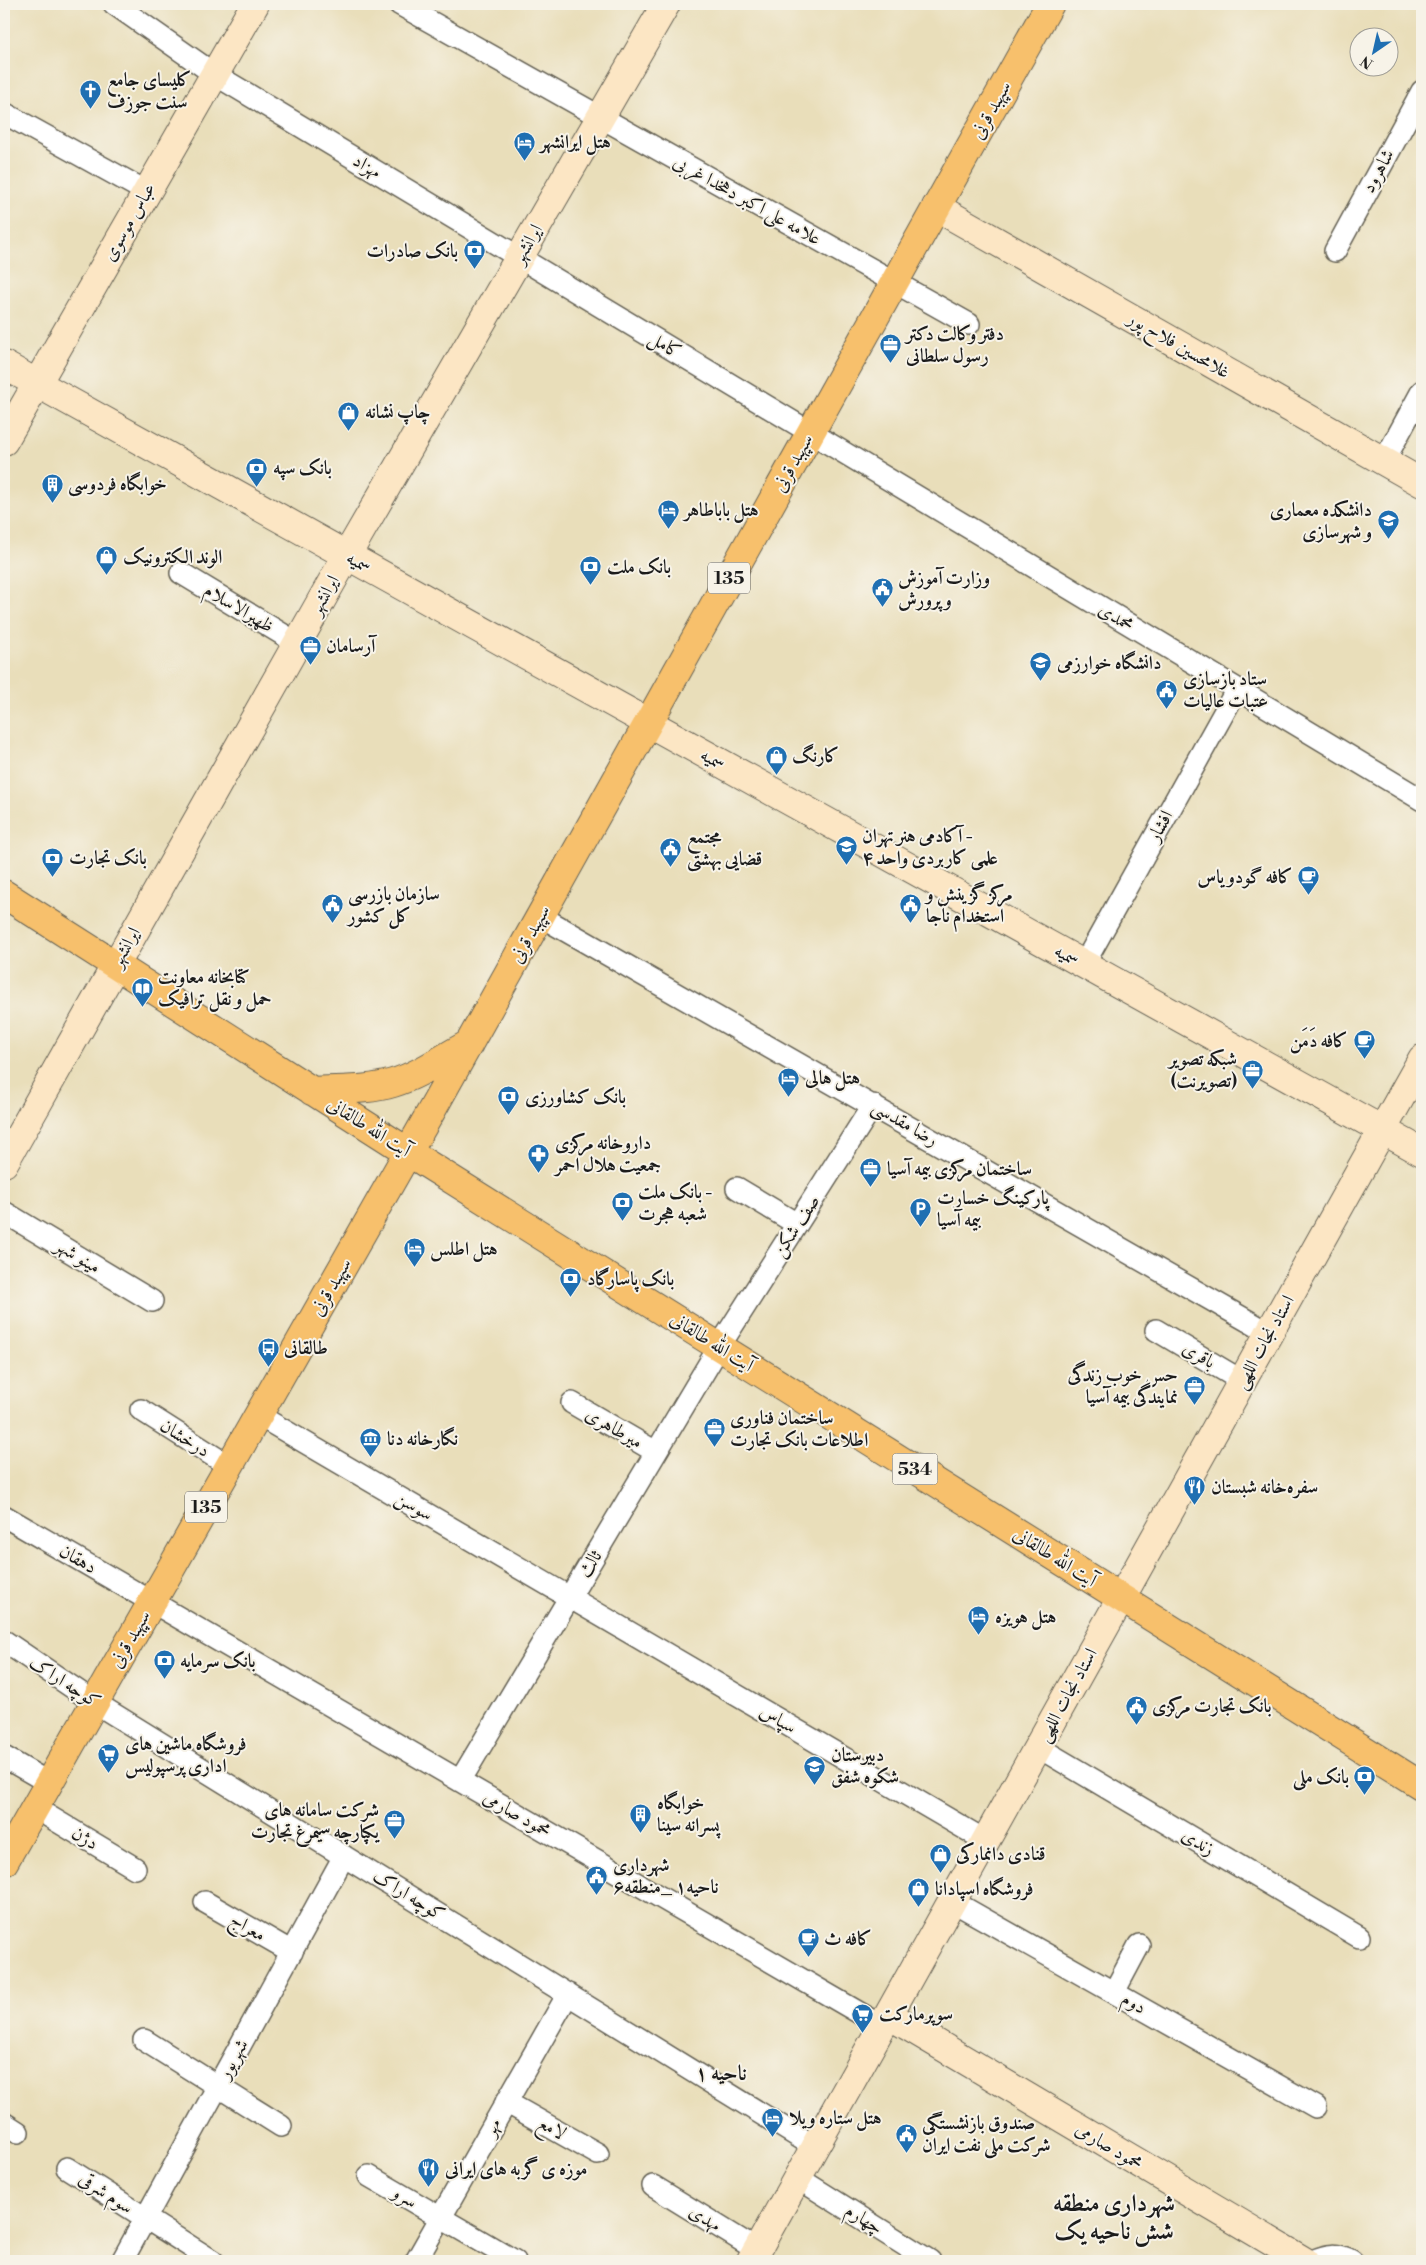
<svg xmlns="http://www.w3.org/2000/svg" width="1426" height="2265" font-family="'Libre Bodoni',Amiri,serif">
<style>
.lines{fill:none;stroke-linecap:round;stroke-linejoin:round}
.street-casing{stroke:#646053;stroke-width:24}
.secondary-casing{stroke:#646053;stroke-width:30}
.primary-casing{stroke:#646053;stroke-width:30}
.street{stroke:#fff;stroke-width:21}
.secondary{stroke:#fce6c4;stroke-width:28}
.primary{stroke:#f7c06c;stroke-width:28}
.labels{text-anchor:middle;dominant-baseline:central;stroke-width:4;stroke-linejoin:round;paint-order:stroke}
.shield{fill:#f7f3e8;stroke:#5e5c59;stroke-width:1}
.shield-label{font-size:18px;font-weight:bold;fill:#1c1c1c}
.poi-label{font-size:19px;font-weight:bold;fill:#1c1c1c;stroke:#f7f3e8;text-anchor:start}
.street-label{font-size:19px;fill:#1c1c1c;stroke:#f7f3e8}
.quarter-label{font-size:21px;font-weight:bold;fill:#1c1c1c;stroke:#f7f3e8}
.district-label{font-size:24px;font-weight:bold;fill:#1c1c1c;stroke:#f7f3e8}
</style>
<rect width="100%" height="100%" fill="#f7f3e8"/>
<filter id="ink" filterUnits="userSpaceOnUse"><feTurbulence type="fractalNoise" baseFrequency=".02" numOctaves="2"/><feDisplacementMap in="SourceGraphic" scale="10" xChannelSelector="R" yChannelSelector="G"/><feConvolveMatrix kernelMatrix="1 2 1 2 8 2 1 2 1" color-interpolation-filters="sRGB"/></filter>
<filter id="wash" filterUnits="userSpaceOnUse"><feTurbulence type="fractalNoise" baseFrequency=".0096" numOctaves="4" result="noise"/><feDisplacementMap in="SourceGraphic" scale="20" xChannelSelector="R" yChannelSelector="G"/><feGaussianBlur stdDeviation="1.12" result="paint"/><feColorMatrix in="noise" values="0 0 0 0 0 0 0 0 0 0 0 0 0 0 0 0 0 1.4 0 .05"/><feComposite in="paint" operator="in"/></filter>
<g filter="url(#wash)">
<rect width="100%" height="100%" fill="#e9deba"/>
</g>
<g filter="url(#ink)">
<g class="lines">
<defs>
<path id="street" d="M114,4l100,70 1208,726
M399,4l570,320
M4,113l143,79
M1335,251l87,-160
M1384,461l38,-70
M181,573l116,70
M540,916l729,417
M1084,964l153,-275
M737,1188l60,36
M4,1212l148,89
M1156,1330l86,51
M572,1403l84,49
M141,1410l88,56
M258,1415l728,426
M4,1516l878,510
M4,1641l90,61 721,445
M1038,1747l321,190
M4,1757l45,26
M460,1781l259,-434 154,-242
M35,1808l100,60
M952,1901l364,206
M205,1902l87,50
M1114,1992l25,-47
M144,2040l137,86
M506,2102l92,52
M4,2123l14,9
M67,2168l146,93
M369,2176l146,85
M798,2178l132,83
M653,2186l104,64
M122,2261l222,-405
M416,2261l152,-267
M1312,2261c16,-7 25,-8 40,0"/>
<path id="secondary" d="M936,207l486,276
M4,365l1418,787
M4,441l251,-437
M4,1163l343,-608 319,-551
M889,2015l415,246
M751,2261l671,-1202"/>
<path id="primary" d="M4,894l423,270 995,622
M312,1091c26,-2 55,0 81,-8 27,-8 51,-26 76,-39
M4,1862l424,-745 622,-1113"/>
</defs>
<use href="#street" class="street-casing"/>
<use href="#secondary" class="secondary-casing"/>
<use href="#primary" class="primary-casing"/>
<use href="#street" class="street"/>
<use href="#secondary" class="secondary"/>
<use href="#primary" class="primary"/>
</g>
</g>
<defs>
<symbol id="church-pin" viewBox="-11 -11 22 30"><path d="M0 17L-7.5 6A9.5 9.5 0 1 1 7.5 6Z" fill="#1f6fb2" stroke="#f7f3e8"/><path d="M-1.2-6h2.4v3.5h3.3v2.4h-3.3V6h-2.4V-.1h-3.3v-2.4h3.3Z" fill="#fff"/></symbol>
<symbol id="hotel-pin" viewBox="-11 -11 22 30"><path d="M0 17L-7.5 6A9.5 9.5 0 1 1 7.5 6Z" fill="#1f6fb2" stroke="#f7f3e8"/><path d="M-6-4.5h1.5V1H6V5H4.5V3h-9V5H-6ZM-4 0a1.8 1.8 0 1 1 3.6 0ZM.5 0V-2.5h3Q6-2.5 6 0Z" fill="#fff"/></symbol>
<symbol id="bank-pin" viewBox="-11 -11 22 30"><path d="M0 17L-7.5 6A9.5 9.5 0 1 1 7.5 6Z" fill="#1f6fb2" stroke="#f7f3e8"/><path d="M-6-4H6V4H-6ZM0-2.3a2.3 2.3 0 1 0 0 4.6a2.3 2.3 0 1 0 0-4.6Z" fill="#fff"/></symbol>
<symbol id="office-pin" viewBox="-11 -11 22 30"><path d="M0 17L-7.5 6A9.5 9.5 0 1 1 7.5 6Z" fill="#1f6fb2" stroke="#f7f3e8"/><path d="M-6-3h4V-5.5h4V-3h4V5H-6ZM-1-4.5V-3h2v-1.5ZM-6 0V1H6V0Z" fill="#fff"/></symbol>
<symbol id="shop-pin" viewBox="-11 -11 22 30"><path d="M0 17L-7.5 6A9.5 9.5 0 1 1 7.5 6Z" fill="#1f6fb2" stroke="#f7f3e8"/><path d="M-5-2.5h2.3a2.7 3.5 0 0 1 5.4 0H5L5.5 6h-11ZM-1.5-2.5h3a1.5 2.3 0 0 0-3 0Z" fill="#fff"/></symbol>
<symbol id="building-pin" viewBox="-11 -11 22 30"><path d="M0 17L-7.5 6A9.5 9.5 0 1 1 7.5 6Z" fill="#1f6fb2" stroke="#f7f3e8"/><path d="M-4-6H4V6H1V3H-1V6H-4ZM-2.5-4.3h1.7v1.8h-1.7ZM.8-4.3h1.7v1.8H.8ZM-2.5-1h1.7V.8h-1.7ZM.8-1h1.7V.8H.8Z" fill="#fff"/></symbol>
<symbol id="university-pin" viewBox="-11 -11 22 30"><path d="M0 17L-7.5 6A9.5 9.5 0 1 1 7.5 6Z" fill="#1f6fb2" stroke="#f7f3e8"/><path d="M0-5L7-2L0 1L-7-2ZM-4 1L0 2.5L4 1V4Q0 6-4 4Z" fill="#fff"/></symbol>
<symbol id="civic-pin" viewBox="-11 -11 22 30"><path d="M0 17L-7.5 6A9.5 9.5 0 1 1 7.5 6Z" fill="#1f6fb2" stroke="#f7f3e8"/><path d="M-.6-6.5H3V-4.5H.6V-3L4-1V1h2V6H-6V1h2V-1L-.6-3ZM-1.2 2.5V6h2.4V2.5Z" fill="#fff"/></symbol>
<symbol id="cafe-pin" viewBox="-11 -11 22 30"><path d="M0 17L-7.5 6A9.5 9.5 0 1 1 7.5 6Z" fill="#1f6fb2" stroke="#f7f3e8"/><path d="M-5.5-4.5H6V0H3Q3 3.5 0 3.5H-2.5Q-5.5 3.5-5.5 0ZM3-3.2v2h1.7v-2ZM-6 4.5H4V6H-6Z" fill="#fff"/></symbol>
<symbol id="library-pin" viewBox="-11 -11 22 30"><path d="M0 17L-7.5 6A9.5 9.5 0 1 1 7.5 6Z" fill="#1f6fb2" stroke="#f7f3e8"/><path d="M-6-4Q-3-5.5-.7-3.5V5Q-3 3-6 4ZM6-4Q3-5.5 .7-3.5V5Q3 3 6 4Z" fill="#fff"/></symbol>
<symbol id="pharmacy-pin" viewBox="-11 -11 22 30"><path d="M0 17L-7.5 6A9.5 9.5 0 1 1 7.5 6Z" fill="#1f6fb2" stroke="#f7f3e8"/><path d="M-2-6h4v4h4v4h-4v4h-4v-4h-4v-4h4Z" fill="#fff"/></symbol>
<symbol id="parking-pin" viewBox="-11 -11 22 30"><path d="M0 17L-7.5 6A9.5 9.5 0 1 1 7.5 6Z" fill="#1f6fb2" stroke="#f7f3e8"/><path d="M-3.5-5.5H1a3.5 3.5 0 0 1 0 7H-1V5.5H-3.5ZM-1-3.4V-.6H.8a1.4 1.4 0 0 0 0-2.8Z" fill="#fff"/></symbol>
<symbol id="bus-pin" viewBox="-11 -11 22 30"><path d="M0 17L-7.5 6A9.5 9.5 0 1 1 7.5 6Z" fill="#1f6fb2" stroke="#f7f3e8"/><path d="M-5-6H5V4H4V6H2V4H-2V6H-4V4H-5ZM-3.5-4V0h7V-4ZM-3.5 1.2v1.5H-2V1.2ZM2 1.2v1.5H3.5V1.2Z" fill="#fff"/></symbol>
<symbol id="museum-pin" viewBox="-11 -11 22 30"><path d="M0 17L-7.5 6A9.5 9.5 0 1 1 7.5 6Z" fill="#1f6fb2" stroke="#f7f3e8"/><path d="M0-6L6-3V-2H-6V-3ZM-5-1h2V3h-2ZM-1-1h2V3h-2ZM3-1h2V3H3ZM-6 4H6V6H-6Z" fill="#fff"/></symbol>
<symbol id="restaurant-pin" viewBox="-11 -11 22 30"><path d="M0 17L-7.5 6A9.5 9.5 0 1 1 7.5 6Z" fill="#1f6fb2" stroke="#f7f3e8"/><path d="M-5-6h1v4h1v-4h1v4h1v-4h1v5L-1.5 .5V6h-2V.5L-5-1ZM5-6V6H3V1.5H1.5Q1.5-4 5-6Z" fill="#fff"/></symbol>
<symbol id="supermarket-pin" viewBox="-11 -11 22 30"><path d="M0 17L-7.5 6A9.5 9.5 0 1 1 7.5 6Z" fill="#1f6fb2" stroke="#f7f3e8"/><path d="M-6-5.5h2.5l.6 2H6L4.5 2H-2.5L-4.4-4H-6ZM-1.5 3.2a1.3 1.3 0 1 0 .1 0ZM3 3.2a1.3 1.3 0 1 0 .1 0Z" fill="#fff"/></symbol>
<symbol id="school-pin" viewBox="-11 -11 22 30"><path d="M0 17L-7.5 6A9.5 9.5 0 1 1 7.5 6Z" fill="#1f6fb2" stroke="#f7f3e8"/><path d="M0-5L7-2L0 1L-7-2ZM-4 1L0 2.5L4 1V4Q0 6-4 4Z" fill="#fff"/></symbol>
</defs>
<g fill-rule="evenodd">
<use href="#church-pin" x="78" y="78" width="25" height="34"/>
<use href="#hotel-pin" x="512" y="130" width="25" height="34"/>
<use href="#bank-pin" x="462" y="238" width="25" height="34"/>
<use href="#office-pin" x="878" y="332" width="25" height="34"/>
<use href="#shop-pin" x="336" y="400" width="25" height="34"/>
<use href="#bank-pin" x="244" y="456" width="25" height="34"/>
<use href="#building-pin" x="40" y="472" width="25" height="34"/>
<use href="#hotel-pin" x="656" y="498" width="25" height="34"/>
<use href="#university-pin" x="1376" y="508" width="25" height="34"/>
<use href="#shop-pin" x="94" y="544" width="25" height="34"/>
<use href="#bank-pin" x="578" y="554" width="25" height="34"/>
<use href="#civic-pin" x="870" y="576" width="25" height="34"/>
<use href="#office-pin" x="298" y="634" width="25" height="34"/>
<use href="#university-pin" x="1028" y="650" width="25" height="34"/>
<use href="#civic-pin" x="1154" y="678" width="25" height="34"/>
<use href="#shop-pin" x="764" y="744" width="25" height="34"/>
<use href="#university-pin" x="834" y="834" width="25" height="34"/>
<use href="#civic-pin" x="658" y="836" width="25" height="34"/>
<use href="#bank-pin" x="40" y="846" width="25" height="34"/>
<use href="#cafe-pin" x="1296" y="864" width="25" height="34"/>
<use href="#civic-pin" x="320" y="892" width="25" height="34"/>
<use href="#civic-pin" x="898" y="892" width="25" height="34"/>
<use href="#library-pin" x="130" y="976" width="25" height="34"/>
<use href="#cafe-pin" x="1352" y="1028" width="25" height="34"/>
<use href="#office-pin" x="1240" y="1058" width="25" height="34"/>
<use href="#hotel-pin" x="776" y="1066" width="25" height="34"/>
<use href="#bank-pin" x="496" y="1084" width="25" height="34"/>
<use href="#pharmacy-pin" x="526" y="1142" width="25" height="34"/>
<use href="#office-pin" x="858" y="1156" width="25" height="34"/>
<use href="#bank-pin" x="610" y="1190" width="25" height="34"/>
<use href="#parking-pin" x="908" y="1196" width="25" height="34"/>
<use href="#hotel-pin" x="402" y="1236" width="25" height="34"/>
<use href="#bank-pin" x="558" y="1266" width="25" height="34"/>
<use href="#bus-pin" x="256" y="1336" width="25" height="34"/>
<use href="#office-pin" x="1182" y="1374" width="25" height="34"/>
<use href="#office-pin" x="702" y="1416" width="25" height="34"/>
<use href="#museum-pin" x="358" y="1426" width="25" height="34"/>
<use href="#restaurant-pin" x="1182" y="1474" width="25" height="34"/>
<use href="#hotel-pin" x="966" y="1604" width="25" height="34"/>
<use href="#bank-pin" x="152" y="1648" width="25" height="34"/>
<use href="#civic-pin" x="1124" y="1694" width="25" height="34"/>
<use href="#supermarket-pin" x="96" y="1742" width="25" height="34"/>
<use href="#school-pin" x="802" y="1754" width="25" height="34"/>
<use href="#bank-pin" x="1352" y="1764" width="25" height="34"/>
<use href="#building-pin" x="628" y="1802" width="25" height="34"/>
<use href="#office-pin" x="382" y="1808" width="25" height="34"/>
<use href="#shop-pin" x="928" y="1842" width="25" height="34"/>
<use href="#civic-pin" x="584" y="1864" width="25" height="34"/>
<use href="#shop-pin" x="906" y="1876" width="25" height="34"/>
<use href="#cafe-pin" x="796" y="1926" width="25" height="34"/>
<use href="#supermarket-pin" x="850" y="2002" width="25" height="34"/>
<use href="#hotel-pin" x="760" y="2106" width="25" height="34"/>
<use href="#civic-pin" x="894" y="2122" width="25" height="34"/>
<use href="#restaurant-pin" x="416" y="2156" width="25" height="34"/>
</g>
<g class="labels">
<g class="shield">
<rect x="708" y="562.5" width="42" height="31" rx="4"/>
<rect x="892.5" y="1453.5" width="45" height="31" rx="4"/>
<rect x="185" y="1491.5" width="42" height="31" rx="4"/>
</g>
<g class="shield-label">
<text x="729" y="578">135</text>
<text x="915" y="1469">534</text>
<text x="206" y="1507">135</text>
</g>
<g class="poi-label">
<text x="107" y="80">کلیسای جامع<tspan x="107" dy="22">سنت جوزف</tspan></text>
<text x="540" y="142">هتل ایرانشهر</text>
<text x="458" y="251" text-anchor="end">بانک صادرات</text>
<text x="906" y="334">دفتر وکالت دکتر<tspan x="906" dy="22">رسول سلطانی</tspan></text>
<text x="365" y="412">چاپ نشانه</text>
<text x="273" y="468">بانک سپه</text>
<text x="68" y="484">خوابگاه فردوسی</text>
<text x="684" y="510">هتل باباطاهر</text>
<text x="1372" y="510" text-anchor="end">دانشکده معماری<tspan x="1372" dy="22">و شهرسازی</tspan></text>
<text x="123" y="557">الوند الکترونیک</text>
<text x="607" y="567">بانک ملت</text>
<text x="898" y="578">وزارت آموزش<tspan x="898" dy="22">و پرورش</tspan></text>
<text x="326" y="646">آرسامان</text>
<text x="1057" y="663">دانشگاه خوارزمی</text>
<text x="1183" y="679">ستاد بازسازی<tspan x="1183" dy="22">عتبات عالیات</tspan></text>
<text x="792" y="756">کارنگ</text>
<text x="862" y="836">آکادمی هنر تهران -<tspan x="862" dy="22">علمی کاربردی واحد ۴</tspan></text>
<text x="687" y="837">مجتمع<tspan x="687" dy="22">قضایی بهشتی</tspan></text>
<text x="69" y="858">بانک تجارت</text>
<text x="1293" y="877" text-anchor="end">کافه گودو یاس</text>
<text x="348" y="894">سازمان بازرسی<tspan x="348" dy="22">کل کشور</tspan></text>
<text x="926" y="894">مرکز گزینش و<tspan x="926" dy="22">استخدام ناجا</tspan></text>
<text x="158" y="977">کتابخانه معاونت<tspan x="158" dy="22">حمل و نقل ترافیک</tspan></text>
<text x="1348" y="1041" text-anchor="end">کافه دَمَن</text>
<text x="1237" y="1059" text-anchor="end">شبکه تصویر<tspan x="1237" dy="22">(تصویرنت)</tspan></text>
<text x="805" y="1078">هتل هالی</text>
<text x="525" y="1097">بانک کشاورزی</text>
<text x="555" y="1143">داروخانه مرکزی<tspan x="555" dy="22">جمعیت هلال احمر</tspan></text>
<text x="887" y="1169">ساختمان مرکزی بیمه آسیا</text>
<text x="638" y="1192">بانک ملت -<tspan x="638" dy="22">شعبه هجرت</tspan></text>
<text x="937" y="1198">پارکینگ خسارت<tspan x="937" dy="22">بیمه آسیا</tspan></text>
<text x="430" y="1249">هتل اطلس</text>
<text x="587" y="1279">بانک پاسارگاد</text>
<text x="284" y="1348">طالقانی</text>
<text x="1178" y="1375" text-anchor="end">حس خوب زندگی<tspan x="1178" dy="22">نمایندگی بیمه آسیا</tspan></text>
<text x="730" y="1418">ساختمان فناوری<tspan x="730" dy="22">اطلاعات بانک تجارت</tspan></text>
<text x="387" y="1439">نگارخانه دنا</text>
<text x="1211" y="1487">سفره‌خانه شبستان</text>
<text x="995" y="1617">هتل هویزه</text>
<text x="180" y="1661">بانک سرمایه</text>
<text x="1152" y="1706">بانک تجارت مرکزی</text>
<text x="125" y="1744">فروشگاه ماشین های<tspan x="125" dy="22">اداری پرسپولیس</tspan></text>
<text x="831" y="1755">دبیرستان<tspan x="831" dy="22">شکوه شفق</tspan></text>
<text x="1349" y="1777" text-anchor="end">بانک ملی</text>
<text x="657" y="1803">خوابگاه<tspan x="657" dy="22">پسرانه سینا</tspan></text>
<text x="379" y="1810" text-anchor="end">شرکت سامانه های<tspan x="379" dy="22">یکپارچه سیمرغ تجارت</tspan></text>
<text x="956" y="1854">قنادی دانمارکی</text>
<text x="613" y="1865">شهرداری<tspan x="613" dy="22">ناحیه۱ _منطقه۶</tspan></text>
<text x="935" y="1889">فروشگاه اسپادانا</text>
<text x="824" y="1939">کافه ث</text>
<text x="879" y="2014">سوپرمارکت</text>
<text x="789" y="2118">هتل ستاره ویلا</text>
<text x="922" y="2123">صندوق بازنشستگی<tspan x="922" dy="22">شرکت ملی نفت ایران</tspan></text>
<text x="445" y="2169">موزه ی گربه های ایرانی</text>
</g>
<g class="street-label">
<text transform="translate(991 110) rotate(-61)">سپهبد قرنی</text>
<text transform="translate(367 166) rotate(31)">مهزاد</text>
<text transform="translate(1378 171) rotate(-61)">شاهرود</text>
<text transform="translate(747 200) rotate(29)">علامه علی اکبر دهخدا غربی</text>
<text transform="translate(129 222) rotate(-60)">عباس موسوی</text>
<text transform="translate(527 244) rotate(-60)">ایرانشهر</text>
<text transform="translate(665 345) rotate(31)">کامل</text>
<text transform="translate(1179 345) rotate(30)">غلامحسین فلاح‌ پور</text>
<text transform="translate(793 463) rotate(-61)">سپهبد قرنی</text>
<text transform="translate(359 562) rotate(29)">سمیه</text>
<text transform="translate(324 595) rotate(-61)">ایرانشهر</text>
<text transform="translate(239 608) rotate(31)">ظهیرالاسلام</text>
<text transform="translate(1116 617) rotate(31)">محمدی</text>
<text transform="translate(713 759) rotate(29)">سمیه</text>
<text transform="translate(1160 826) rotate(-61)">افشار</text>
<text transform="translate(530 934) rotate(-61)">سپهبد قرنی</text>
<text transform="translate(125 947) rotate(-61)">ایرانشهر</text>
<text transform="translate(1067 955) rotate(29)">سمیه</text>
<text transform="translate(905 1123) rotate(30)">رضا مقدسی</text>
<text transform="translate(369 1127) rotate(32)">آیت الله طالقانی</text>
<text transform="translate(796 1226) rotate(-57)">صف شکن</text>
<text transform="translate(78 1256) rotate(31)">مینو شهر</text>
<text transform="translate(331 1287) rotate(-60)">سپهبد قرنی</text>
<text transform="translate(712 1342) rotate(32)">آیت الله طالقانی</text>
<text transform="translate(1264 1342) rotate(-61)">استاد نجات اللهی</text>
<text transform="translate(1199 1355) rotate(30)">باقری</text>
<text transform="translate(614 1428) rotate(30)">میرطاهری</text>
<text transform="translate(185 1438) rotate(32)">درخشان</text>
<text transform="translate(414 1506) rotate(30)">سوسن</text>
<text transform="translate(1055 1557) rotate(32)">آیت الله طالقانی</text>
<text transform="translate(78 1559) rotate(30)">دهقان</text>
<text transform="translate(590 1564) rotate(-59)">ثالث</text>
<text transform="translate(130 1639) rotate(-60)">سپهبد قرنی</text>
<text transform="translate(65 1682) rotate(33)">کوچه اراک</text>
<text transform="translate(1067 1695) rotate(-61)">استاد نجات اللهی</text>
<text transform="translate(778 1719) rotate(30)">سپاس</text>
<text transform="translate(517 1814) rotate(30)">محمود صارمی</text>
<text transform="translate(85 1838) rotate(31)">دژن</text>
<text transform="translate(1198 1842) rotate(31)">زندی</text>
<text transform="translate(409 1895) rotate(32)">کوچه اراک</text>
<text transform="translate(248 1927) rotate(30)">معراج</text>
<text transform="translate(1134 2003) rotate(30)">دوم</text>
<text transform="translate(233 2059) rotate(-61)">شهریور</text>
<text transform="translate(492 2127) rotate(-60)">مهر</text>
<text transform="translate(552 2128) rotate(29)">لامع</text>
<text transform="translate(1109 2146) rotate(31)">محمود صارمی</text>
<text transform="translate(106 2193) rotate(33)">سوم شرقی</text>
<text transform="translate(405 2197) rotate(30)">سرو</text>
<text transform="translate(705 2218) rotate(32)">مهدی</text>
<text transform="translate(864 2219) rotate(32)">چهارم</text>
</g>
<g class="quarter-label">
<text x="721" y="2074">ناحیه ۱</text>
</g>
<g class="district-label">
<text x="1114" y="2204">شهرداری منطقه<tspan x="1114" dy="28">شش ناحیه یک</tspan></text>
</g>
</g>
<rect width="1426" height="2265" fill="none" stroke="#f7f3e8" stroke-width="20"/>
<g transform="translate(1374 52) rotate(214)"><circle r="24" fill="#f7f3e8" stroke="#9f9d96"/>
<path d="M0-4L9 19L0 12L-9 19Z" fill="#1f6fb2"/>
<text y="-8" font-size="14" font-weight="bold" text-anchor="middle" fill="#1c1c1c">N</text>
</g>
</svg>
